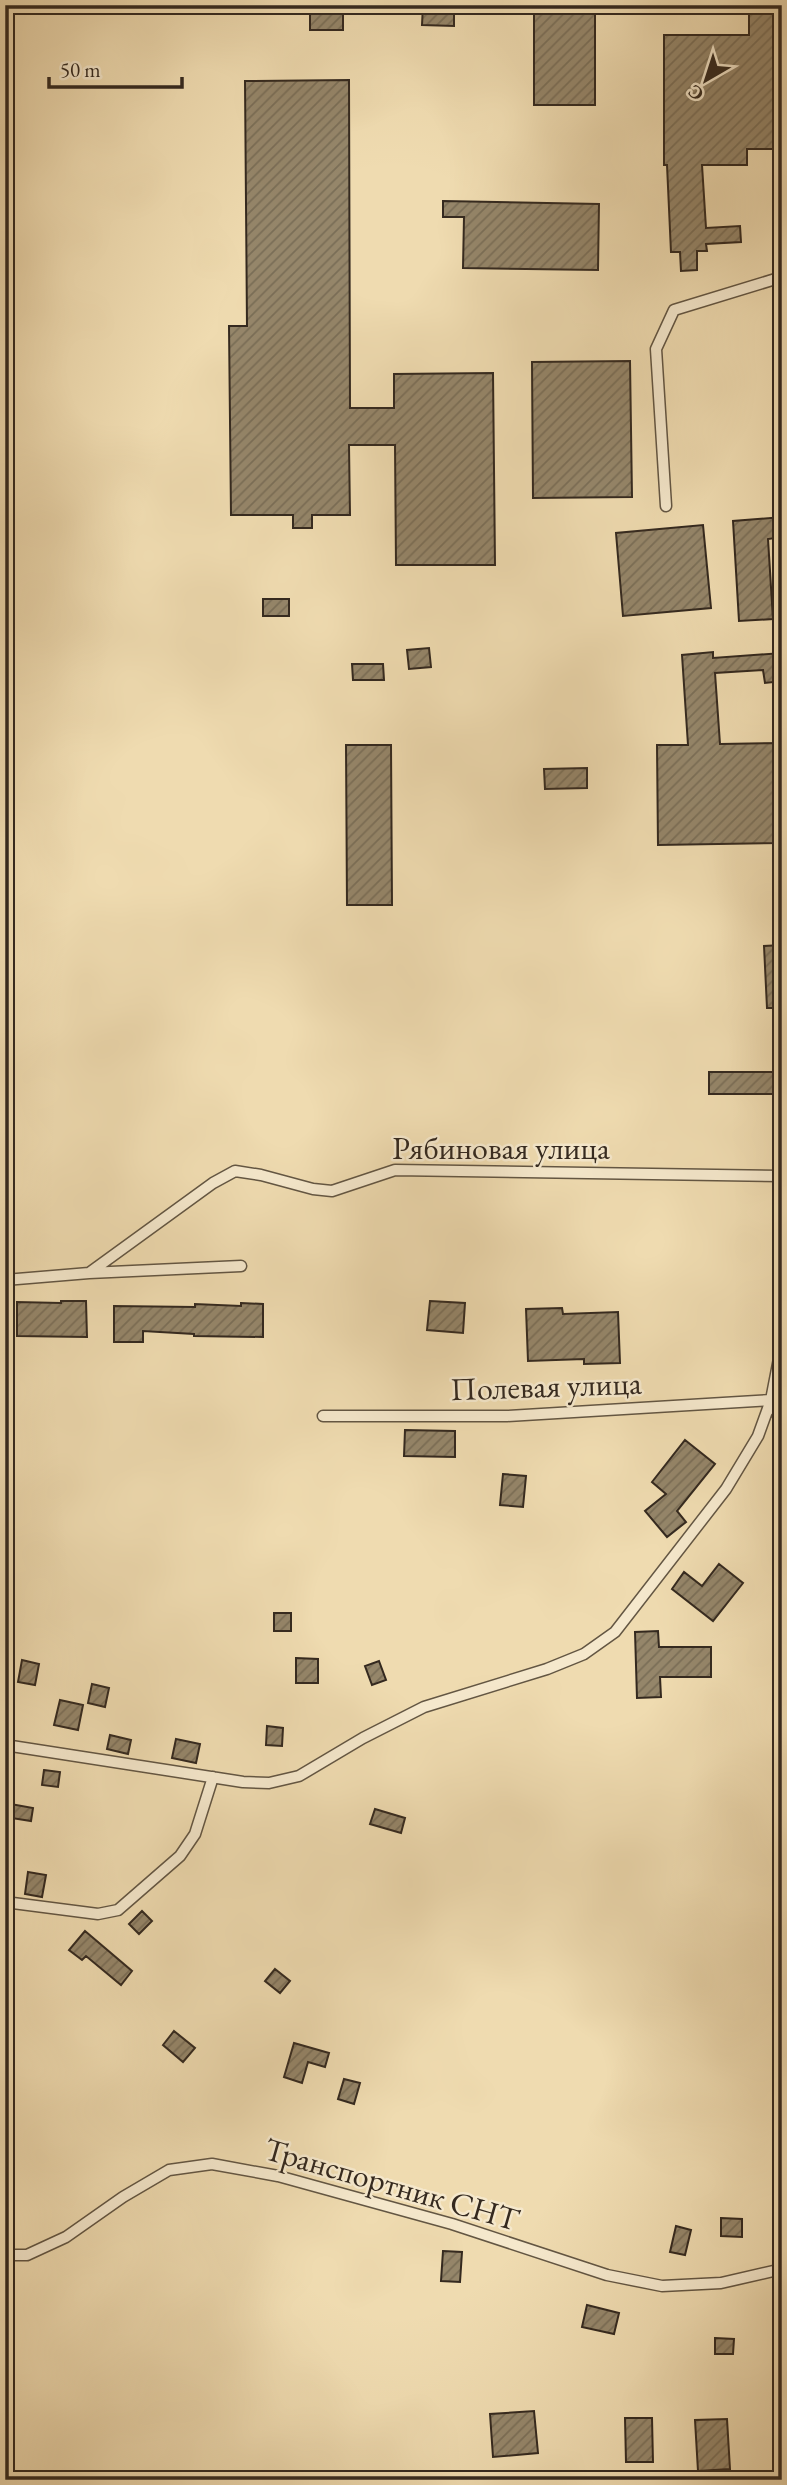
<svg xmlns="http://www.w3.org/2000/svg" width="787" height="2485" font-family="'EB Garamond',serif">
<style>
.building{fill:url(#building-hatch);stroke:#34291f;stroke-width:2}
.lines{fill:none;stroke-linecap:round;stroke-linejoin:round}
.service-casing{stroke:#635643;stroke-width:13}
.service{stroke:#f5e8cc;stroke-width:10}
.labels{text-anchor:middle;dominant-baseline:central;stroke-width:5;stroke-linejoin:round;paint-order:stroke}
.street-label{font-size:32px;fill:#34291f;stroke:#f5e8cc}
</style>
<defs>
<pattern id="building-hatch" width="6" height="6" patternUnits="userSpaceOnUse" patternTransform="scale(1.75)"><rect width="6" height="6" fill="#95866a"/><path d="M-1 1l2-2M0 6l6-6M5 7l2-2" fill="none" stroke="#7a6e57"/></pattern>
</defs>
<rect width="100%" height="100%" fill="#efdbb0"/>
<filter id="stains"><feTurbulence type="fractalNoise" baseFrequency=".00286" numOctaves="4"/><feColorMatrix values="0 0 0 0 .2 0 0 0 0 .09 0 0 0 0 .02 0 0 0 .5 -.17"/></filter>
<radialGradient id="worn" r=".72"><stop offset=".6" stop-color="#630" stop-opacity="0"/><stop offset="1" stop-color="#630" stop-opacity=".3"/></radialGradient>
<path class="building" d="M310,5h33v25h-33z
M423,5h31v21l-32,-1z
M534,5h61v100h-61z
M749,5h33v144h-35v16h-45l4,63 34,-2 1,16 -35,2 1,7h-10v19l-16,1 -1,-19h-9l-4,-87h-3v-130h85z
M349,80l1,328h44v-34l99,-1 2,192h-99l-1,-120h-46l1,70h-38v13h-19v-13h-62l-2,-189h18l-2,-245z
M443,201l156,3 -1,66 -135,-2 1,-51h-21z
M630,361l2,136 -99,1 -1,-136z
M782,517v20l-14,2 5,80 -34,2 -6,-100z
M703,525l8,83 -88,8 -7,-83z
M263,599h26v17h-26z
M429,648l2,19 -22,2 -2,-19z
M713,652v6l69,-5v28l-17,2 -2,-13 -48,3 5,71 62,-1v100l-124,2 -1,-100h31l-6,-90z
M352,664h31l1,16h-31z
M346,745h45l1,160h-45z
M587,768v20l-42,1 -1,-20z
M782,945v63h-15l-3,-62z
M709,1072h73v22h-73z
M61,1301h25l1,36 -70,-1v-34l44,1z
M430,1301l35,2 -2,30 -36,-3z
M241,1303l22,1v33l-69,-1v-2l-51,-3v11h-29v-36l81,1v-3l46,2z
M562,1308l1,6 55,-2 2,51 -36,1v-5l-56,2 -2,-52z
M405,1430l50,1v26l-51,-1z
M685,1440l30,24 -38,47 9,11 -19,15 -22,-26 21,-17 -14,-12z
M503,1474l23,2 -3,31 -23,-2z
M719,1564l24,19 -30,38 -41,-32 12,-17 18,14z
M274,1613h17v18h-17z
M658,1631l1,16h52v30h-51l1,20 -24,1 -2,-66z
M296,1658l22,1v24h-22z
M22,1660l17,4 -4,21 -17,-3z
M379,1661l7,19 -14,5 -7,-19z
M92,1684l17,4 -4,19 -17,-4z
M60,1700l23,5 -5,25 -24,-5z
M267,1726l16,2 -1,18 -16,-1z
M110,1735l21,5 -3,14 -21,-5z
M176,1739l24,5 -4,19 -24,-5z
M44,1770l16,2 -2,15 -16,-2z
M5,1803l28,5 -2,13 -26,-4z
M375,1809l30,9 -4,15 -31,-9z
M28,1872l18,3 -4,22 -17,-3z
M142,1911l10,10 -13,13 -10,-10z
M85,1931l47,40 -11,14 -35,-29 -4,4 -13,-10z
M275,1969l15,12 -10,12 -15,-12z
M174,2031l21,17 -12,14 -20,-17z
M294,2043l35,10 -4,14 -17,-5 -6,21 -18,-6z
M344,2079l16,4 -6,21 -16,-5z
M721,2218l21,1v18l-21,-1z
M676,2226l15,4 -6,25 -15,-3z
M443,2251l19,1 -2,30 -19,-1z
M587,2305l32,8 -5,21 -32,-7z
M715,2338l19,1 -1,15h-18z
M534,2411l4,42 -45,4 -3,-43z
M625,2418h27l1,44h-27z
M727,2419l3,50 -32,2 -3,-51z"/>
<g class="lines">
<defs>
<path id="service" d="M666,506l-10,-157 18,-39 108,-33
M89,1273l124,-90 22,-12 26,4 52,14 19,2 63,-21 387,6
M5,1280l84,-7 152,-7
M323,1416h184l264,-16 11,25
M5,1745l238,37 26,1 30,-7 64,-38 61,-31 123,-38 37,-15 31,-22 111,-143 32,-53 13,-36 11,-57
M5,1902l93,12 20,-4 62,-54 15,-22 18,-57
M5,2255h22l39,-18 57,-40 46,-27 43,-6 66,12 174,48 155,51 55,11 59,-3 61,-14"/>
</defs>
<use href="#service" class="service-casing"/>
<use href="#service" class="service"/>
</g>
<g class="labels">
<g class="street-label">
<text x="501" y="1148">Рябиновая улица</text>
<text transform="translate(546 1386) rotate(-2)">Полевая улица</text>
<text transform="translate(392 2184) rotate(16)">Транспортник СНТ</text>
</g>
</g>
<rect width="787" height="2485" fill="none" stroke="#efdbb0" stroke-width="28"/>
<rect x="7" y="7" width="773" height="2471" fill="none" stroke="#34291f" stroke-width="3.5"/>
<rect x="14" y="14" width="759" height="2457" fill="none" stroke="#34291f" stroke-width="2"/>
<g transform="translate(706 80) rotate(219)" stroke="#f5e8cc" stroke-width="5" paint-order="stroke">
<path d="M0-5L12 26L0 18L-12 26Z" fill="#34291f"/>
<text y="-10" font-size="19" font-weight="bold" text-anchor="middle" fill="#34291f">С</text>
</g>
<path d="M49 77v10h133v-10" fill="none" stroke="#34291f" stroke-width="3.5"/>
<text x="60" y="77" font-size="21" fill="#34291f" stroke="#f5e8cc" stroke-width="5" paint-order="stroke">50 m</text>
<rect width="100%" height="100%" filter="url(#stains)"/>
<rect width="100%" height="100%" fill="url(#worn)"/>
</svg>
